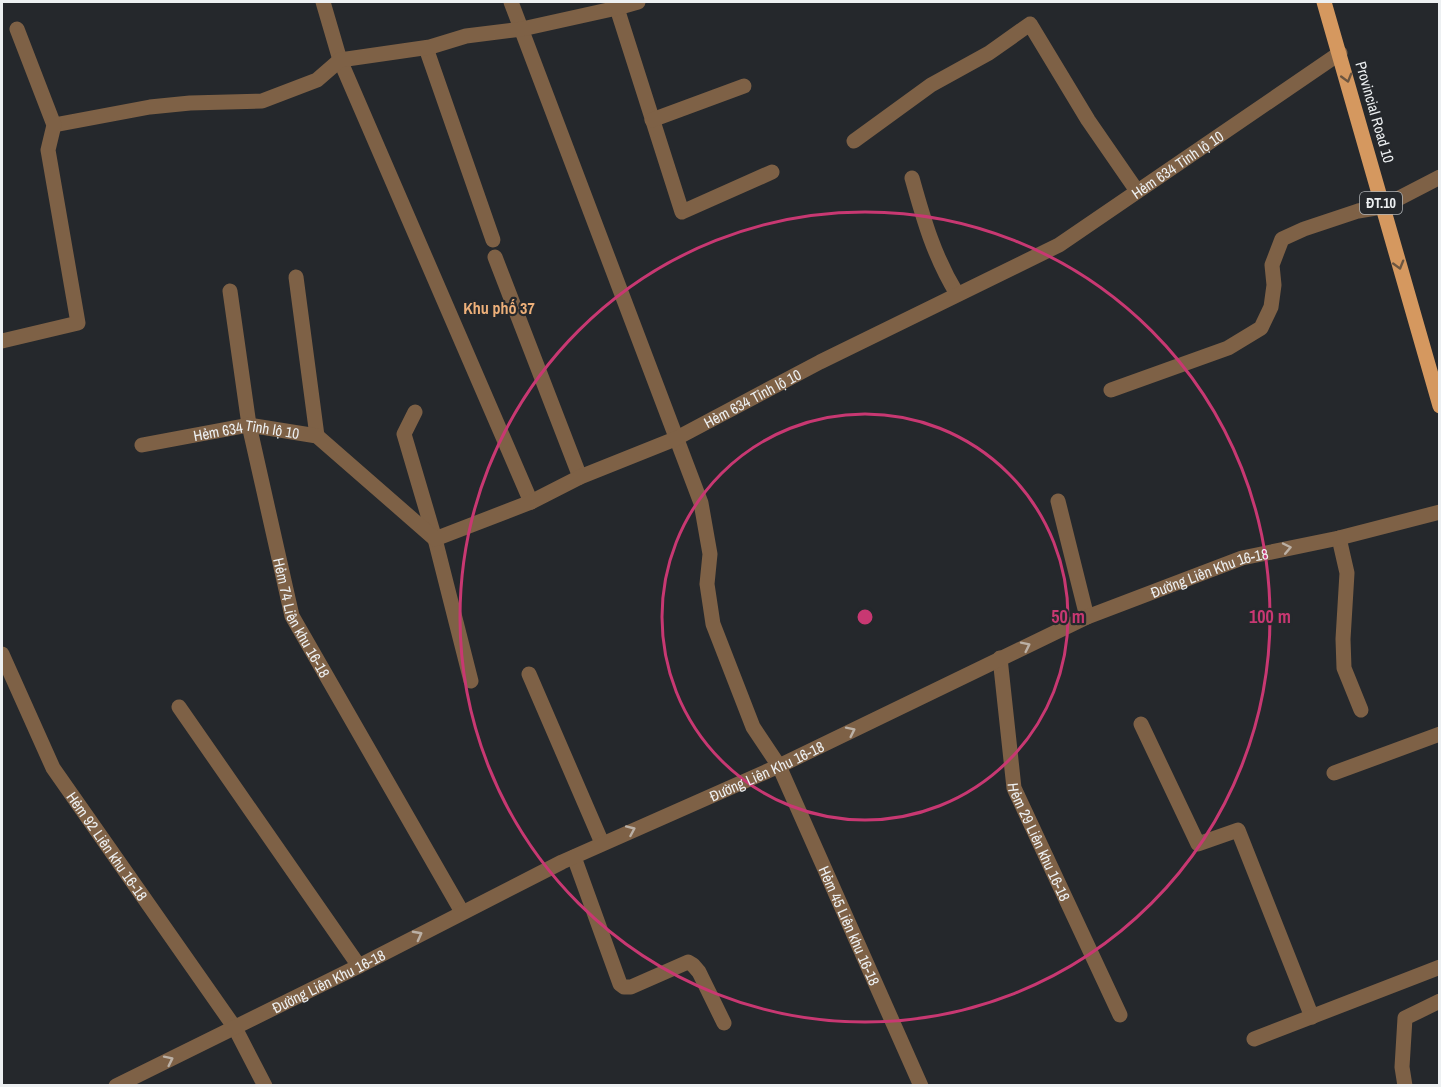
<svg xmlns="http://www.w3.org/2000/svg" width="1441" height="1087" font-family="'Archivo Narrow',sans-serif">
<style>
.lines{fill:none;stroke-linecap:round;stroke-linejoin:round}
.minor{stroke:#7e6146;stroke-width:15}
.major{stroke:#d5985f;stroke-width:15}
.oneway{stroke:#6b5540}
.oneway2{stroke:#bbb0a5}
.ring{fill:none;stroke:#c83872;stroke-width:3}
.labels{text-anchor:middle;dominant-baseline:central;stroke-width:4.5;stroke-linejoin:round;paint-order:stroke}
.shield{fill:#25282c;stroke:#b1b4b7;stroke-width:1.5}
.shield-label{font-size:14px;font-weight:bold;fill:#edf0f2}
.street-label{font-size:15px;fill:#edf0f2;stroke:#25282c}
.neighbourhood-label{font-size:16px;font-weight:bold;fill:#edb07a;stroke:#25282c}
.centre{fill:#c83872;stroke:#25282c;stroke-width:3}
.ring-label{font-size:18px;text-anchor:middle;font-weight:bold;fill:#c83872;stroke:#25282c;stroke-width:4.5;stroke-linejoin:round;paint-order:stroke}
</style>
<rect width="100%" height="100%" fill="#25282c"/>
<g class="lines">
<g class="minor">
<path d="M323,2l17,58 191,442"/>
<path id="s1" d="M511,2l190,501 9,51 -3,30 6,40 40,103 26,39 142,320"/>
<path d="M615,2l67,210 90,-40"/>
<path d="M426,48l67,192"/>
<path d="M652,120l92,-34"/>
<path d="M54,125l96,-18 40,-4 72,-2 55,-21 23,-20 90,-13 36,-11 56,-7 95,-21 21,-6"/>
<path d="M854,141l77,-56 58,-32 41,-29 58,96 49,71"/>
<path d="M912,178c12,43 22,78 45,116"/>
<path d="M495,257l85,220"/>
<path d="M296,277l21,159"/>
<path id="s2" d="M230,291l19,134 43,191 170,296"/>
<path d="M2,341l76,-18 -30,-173 6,-25 -37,-96"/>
<path d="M1111,390l117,-42 33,-20 10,-21 3,-22 -2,-20 10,-26 22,-10 54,-18 24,-4 58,-30"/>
<path d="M415,412l-11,22 31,105 36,142"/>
<path id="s3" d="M142,445l107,-20 68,11 118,103 96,-37 49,-25 95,-38 145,-77 239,-117 281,-192"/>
<path d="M1058,501l29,116"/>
<path d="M1339,538l8,35 -4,66 1,29 17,42"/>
<path id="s4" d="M2,654l51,114 182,260 30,58"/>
<path id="s5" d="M1000,658l14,130 106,227"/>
<path d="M529,674l73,169"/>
<path d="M179,707l180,259"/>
<path d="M1141,724l57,120 40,-14 74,187"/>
<path d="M1334,773l106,-39"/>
<path d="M574,857l46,127 4,3h7l57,-25 5,3 6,7 25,51"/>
<path d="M1254,1039l186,-72"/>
<path id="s6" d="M116,1086l243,-120 203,-104 217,-96 308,-149 155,-59 97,-20 101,-26"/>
<path d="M1405,1086l-3,-19 3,-49 35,-17"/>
</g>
<path class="major" d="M1324,2l116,404"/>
</g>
<defs><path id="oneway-chevron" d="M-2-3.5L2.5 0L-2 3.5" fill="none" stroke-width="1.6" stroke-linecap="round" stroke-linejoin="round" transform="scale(1.5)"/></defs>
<g class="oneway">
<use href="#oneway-chevron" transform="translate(1347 78) rotate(74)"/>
<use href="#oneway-chevron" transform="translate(1399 265) rotate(74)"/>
</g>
<g class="oneway2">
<use href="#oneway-chevron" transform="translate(1287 548) rotate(-12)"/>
<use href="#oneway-chevron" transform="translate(1026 646) rotate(-26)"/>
<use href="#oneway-chevron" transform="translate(851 731) rotate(-26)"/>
<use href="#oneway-chevron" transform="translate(631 830) rotate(-24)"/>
<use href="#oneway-chevron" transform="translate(418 935) rotate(-28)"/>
<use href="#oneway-chevron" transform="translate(169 1060) rotate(-26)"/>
</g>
<g class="ring">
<circle cx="865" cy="617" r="203"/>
<circle cx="865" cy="617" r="405"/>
</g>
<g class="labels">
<rect class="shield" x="1360" y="192" width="42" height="22" rx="4.5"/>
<g class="shield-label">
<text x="1381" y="203">ĐT.10</text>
</g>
<g class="street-label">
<text transform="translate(1375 112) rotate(74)">Provincial Road 10</text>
<text stroke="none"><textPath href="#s3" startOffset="1168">Hẻm 634 Tỉnh lộ 10</textPath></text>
<text stroke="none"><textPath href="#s3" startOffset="682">Hẻm 634 Tỉnh lộ 10</textPath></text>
<text stroke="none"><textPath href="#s3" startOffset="106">Hẻm 634 Tỉnh lộ 10</textPath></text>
<text stroke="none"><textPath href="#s6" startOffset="1209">Đường Liên Khu 16-18</textPath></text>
<text stroke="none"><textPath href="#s2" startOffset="336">Hẻm 74 Liên khu 16-18</textPath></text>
<text stroke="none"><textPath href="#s6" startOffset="723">Đường Liên Khu 16-18</textPath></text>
<text stroke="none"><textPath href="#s5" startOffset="190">Hẻm 29 Liên khu 16-18</textPath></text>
<text stroke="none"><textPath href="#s4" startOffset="220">Hẻm 92 Liên khu 16-18</textPath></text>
<text stroke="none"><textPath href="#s1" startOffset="990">Hẻm 45 Liên khu 16-18</textPath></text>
<text stroke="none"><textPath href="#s6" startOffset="237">Đường Liên Khu 16-18</textPath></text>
</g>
<g class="neighbourhood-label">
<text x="499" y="308">Khu phố 37</text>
</g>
</g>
<circle cx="865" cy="617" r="9" class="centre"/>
<g class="ring-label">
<text x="1068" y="623">50 m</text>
<text x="1270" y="623">100 m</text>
</g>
<rect width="1441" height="1087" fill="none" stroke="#edf0f2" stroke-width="6"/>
</svg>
